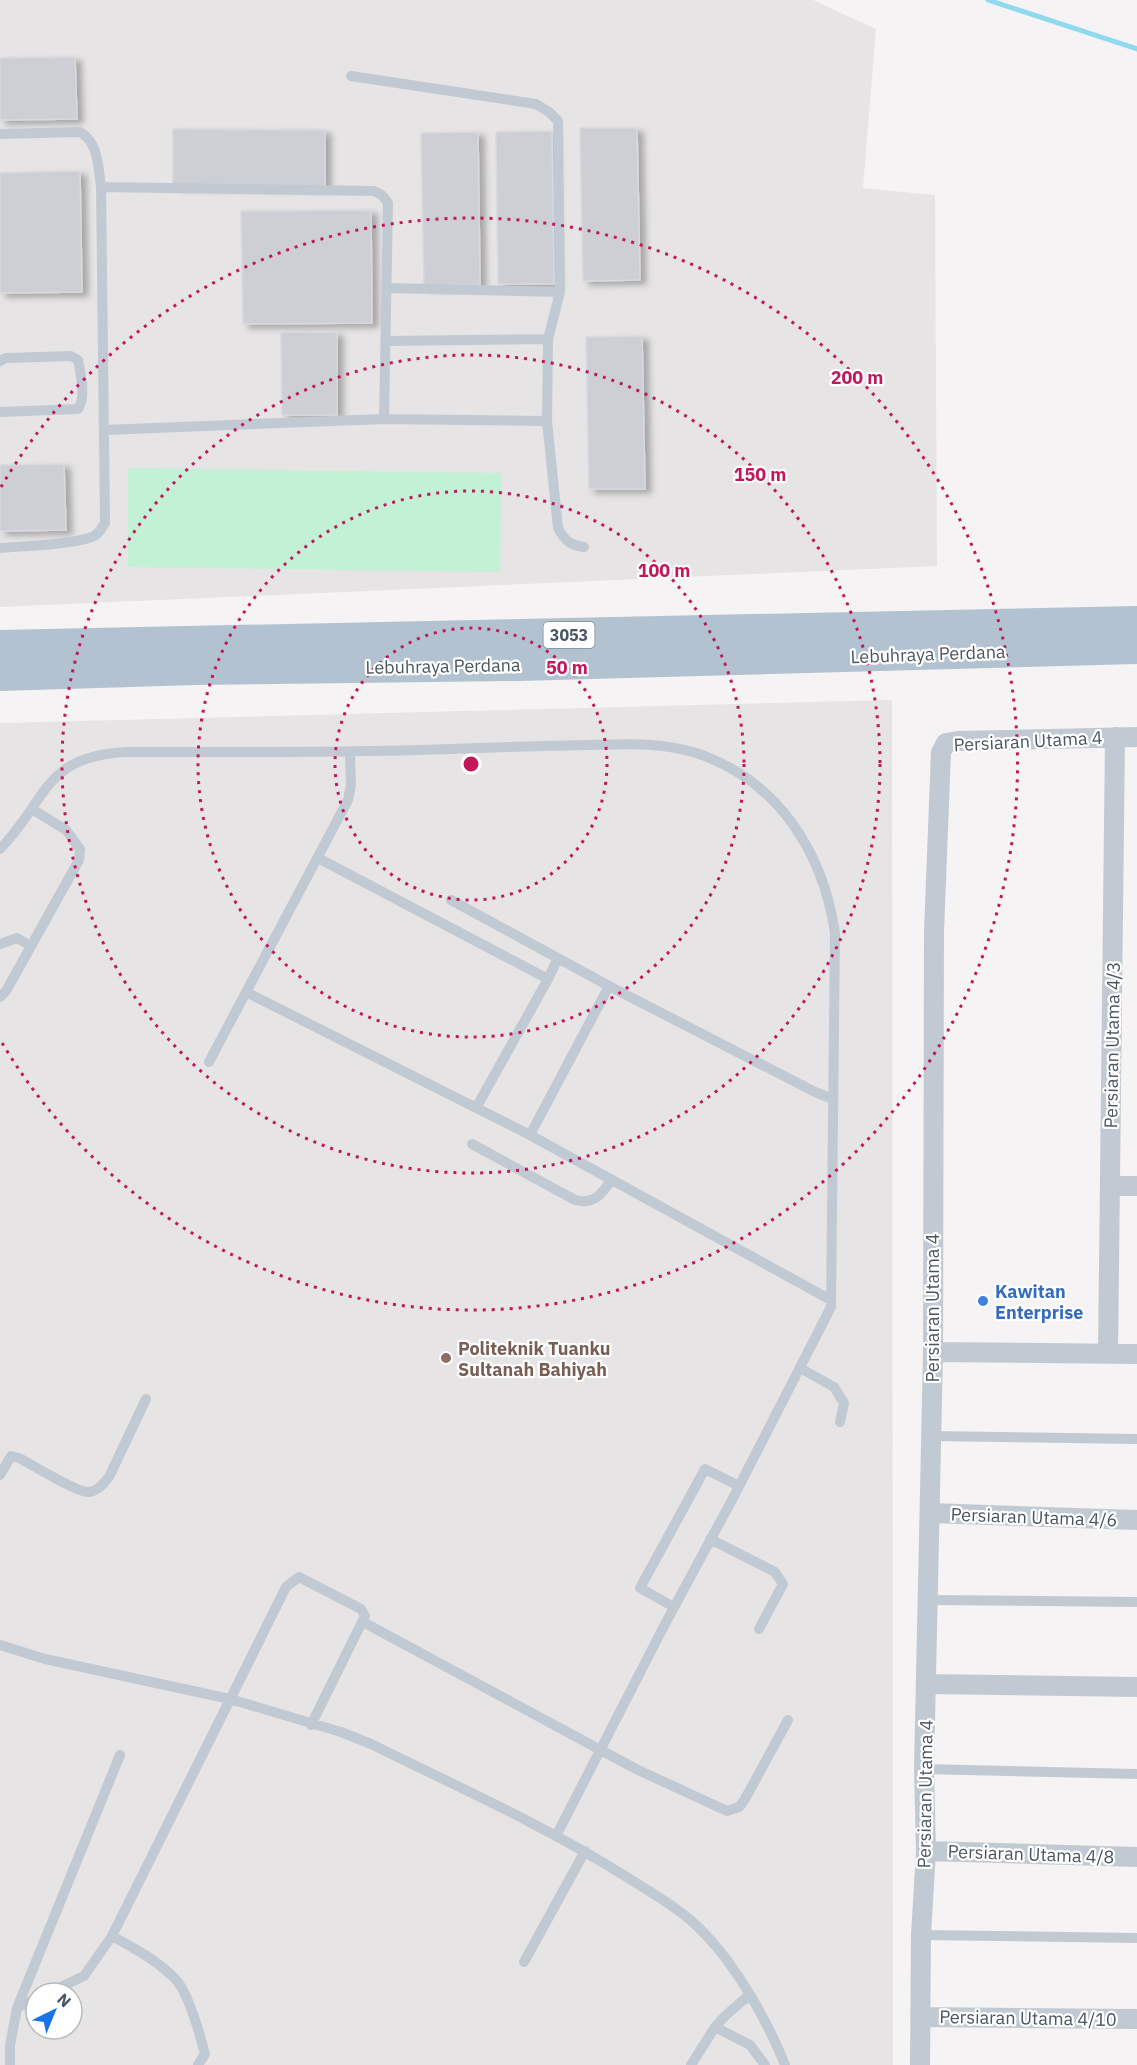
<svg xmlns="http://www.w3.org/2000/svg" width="1137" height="2065" font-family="'IBM Plex Sans',sans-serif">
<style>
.education{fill:#e6e4e5;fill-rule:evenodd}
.green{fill:#c3f1d5}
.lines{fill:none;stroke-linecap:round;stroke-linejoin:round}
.stream{stroke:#90daee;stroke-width:5}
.building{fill:#cdcfd5;stroke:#d7d9de;stroke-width:1.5;filter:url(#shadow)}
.lane{stroke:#c1cad2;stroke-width:10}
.street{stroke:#c1cad2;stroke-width:20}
.primary{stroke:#b3c2d1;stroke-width:32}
.ring{fill:none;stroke:#c2185b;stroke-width:3;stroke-dasharray:3 6}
.shop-dot{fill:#3f7fe0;stroke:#fff;stroke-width:2}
.education-dot{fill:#8d6e63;stroke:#fff;stroke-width:2}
.labels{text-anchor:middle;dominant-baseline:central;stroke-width:4.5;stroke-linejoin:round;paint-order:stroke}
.shield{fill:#fff;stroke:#808990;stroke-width:1.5}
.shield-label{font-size:16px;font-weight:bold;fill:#4a5661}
.street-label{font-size:18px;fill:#4a5661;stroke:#fff}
.shop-label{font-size:18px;font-weight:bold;fill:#366cbe;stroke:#fff;text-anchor:start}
.education-label{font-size:18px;font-weight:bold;fill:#785e54;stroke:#fff;text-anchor:start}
.centre{fill:#c2185b;stroke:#fff;stroke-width:3}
.ring-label{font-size:18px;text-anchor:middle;font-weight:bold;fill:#c2185b;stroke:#fff;stroke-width:4.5;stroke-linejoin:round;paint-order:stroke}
</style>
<defs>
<filter id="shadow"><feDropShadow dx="6" dy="4" stdDeviation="3" flood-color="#0004"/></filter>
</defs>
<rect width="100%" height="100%" fill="#f5f3f3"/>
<path class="education" d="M0,0h813l63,29 -13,159 72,7 2,371 -937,41z
M892,700l1,1365h-893v-1342zM36,1993h36v36h-36z"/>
<path class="green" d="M128,468l373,5 -1,99 -372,-5z"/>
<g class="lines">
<path class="stream" d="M988,0l149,49"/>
</g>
<path class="building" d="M75,57l2,62 -77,1v-62z
M580,128h57l3,152 -57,1z
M173,129l152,1v56l-152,-1z
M552,131l2,153h-56l-2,-152z
M478,132l2,153 -56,1 -3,-153z
M80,171l2,121 -82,1v-120z
M371,210l1,113 -129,1 -2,-113z
M281,332h56v83h-55z
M642,336l3,153h-56l-3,-152z
M64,464l2,66 -66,1v-66z"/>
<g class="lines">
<path class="lane" d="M351,76l185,28 13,8 9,9 2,171 -12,47 -1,82 11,107c7,13 12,17 26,19
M0,134l80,-2c19,11 18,35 21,55l4,336c-4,6 -6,11 -13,14 -24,8 -66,9 -92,11
M101,187l273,4 8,4 6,8 -4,216
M388,288l172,4
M386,341l162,-2
M0,361l6,-3 65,-2 7,4c3,15 8,37 0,49l-78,3
M104,430l280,-11 163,2
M0,849c48,-49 43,-93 126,-97 109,0 217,1 326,-3 46,-2 91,-3 136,-4 36,-1 74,-3 108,8 82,27 127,99 139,180l-4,374 -98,191 -69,128 -108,210
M318,858l230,121
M451,900l158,86 206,106 18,7
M0,944l17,-6 14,8
M246,992l284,143 301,165
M0,997l6,-6 73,-131 1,-11 -14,-19 -34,-21
M209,1062l139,-262 3,-15 -1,-32
M476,1108l72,-129 10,-21
M530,1135l79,-149
M472,1144l103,56c19,5 27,-6 36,-20
M800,1368l34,19 10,16 -4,19
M931,1436l206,3
M0,1475l11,-19 8,2c14,7 58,35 70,34 9,-1 15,-9 20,-15l37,-78
M710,1539l65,33 8,12 -24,45
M928,1600l209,2
M674,1607l-34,-19 65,-119 34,17
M363,1622l273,147 91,42 12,-4 6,-8 43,-79
M0,1645l45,14 185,40 111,33 30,12c85,42 173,81 254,132 27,17 58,34 80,58 32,33 63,88 80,131
M924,1769l213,5
M921,1935l216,3
M112,1936c23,13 47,25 65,45 12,14 23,54 28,73l-7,11
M524,1962l61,-111
M48,1993l36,-17 28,-40 174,-349 13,-10 62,32 4,7 -54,109
M17,2008l19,-9
M715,2027l35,18 15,20
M10,2065v-20l7,-37 103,-253
M691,2065l24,-38 10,-11 24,-21"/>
<path class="street" d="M1110,1186h27
M933,1352l204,2
M1108,1354l7,-617
M930,1513l207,7
M927,1684l210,3
M926,1851l211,6
M920,2017l217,2
M920,2065l1,-130 5,-84 -2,-82 9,-417 1,-420 7,-180 5,-9 12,-2 179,-4"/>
<path class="primary" d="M0,646l1137,-24
M0,675l195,-6 324,-4 618,-17"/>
</g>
<g class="ring">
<circle cx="471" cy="764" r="136"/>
<circle cx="471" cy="764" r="273"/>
<circle cx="471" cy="764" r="409"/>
<path d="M1 487A546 546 0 1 1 1 1041"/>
</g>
<circle class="shop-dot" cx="983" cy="1301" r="6"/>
<circle class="education-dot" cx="446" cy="1358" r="6"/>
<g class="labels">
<rect class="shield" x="543.5" y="622" width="51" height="26" rx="4.5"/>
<g class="shield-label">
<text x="569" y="635">3053</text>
</g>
<g class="street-label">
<text transform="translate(928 654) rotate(-2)">Lebuhraya Perdana</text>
<text transform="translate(443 666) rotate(-1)">Lebuhraya Perdana</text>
<text transform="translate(1028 741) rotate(-3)">Persiaran Utama 4</text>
<text transform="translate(1112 1045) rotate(-89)">Persiaran Utama 4/3</text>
<text transform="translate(932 1308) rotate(-90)">Persiaran Utama 4</text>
<text transform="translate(1034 1517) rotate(2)">Persiaran Utama 4/6</text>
<text transform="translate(925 1794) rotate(-89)">Persiaran Utama 4</text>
<text transform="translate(1031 1854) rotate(2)">Persiaran Utama 4/8</text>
<text transform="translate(1028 2018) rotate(1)">Persiaran Utama 4/10</text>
</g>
<g class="shop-label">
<text x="995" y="1291">Kawitan<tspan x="995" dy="21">Enterprise</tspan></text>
</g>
<g class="education-label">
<text x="458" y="1348">Politeknik Tuanku<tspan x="458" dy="21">Sultanah Bahiyah</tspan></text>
</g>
</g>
<circle cx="471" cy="764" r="9" class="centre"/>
<g class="ring-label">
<text x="857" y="384">200 m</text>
<text x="760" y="481">150 m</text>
<text x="664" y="577">100 m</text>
<text x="567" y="674">50 m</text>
</g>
<g transform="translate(54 2011) rotate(43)"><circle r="28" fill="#ffffff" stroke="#b7bbc0" stroke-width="1.5"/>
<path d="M0-4.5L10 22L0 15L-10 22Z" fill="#1a73e8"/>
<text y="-9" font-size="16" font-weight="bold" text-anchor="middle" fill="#4a5661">N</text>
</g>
</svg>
